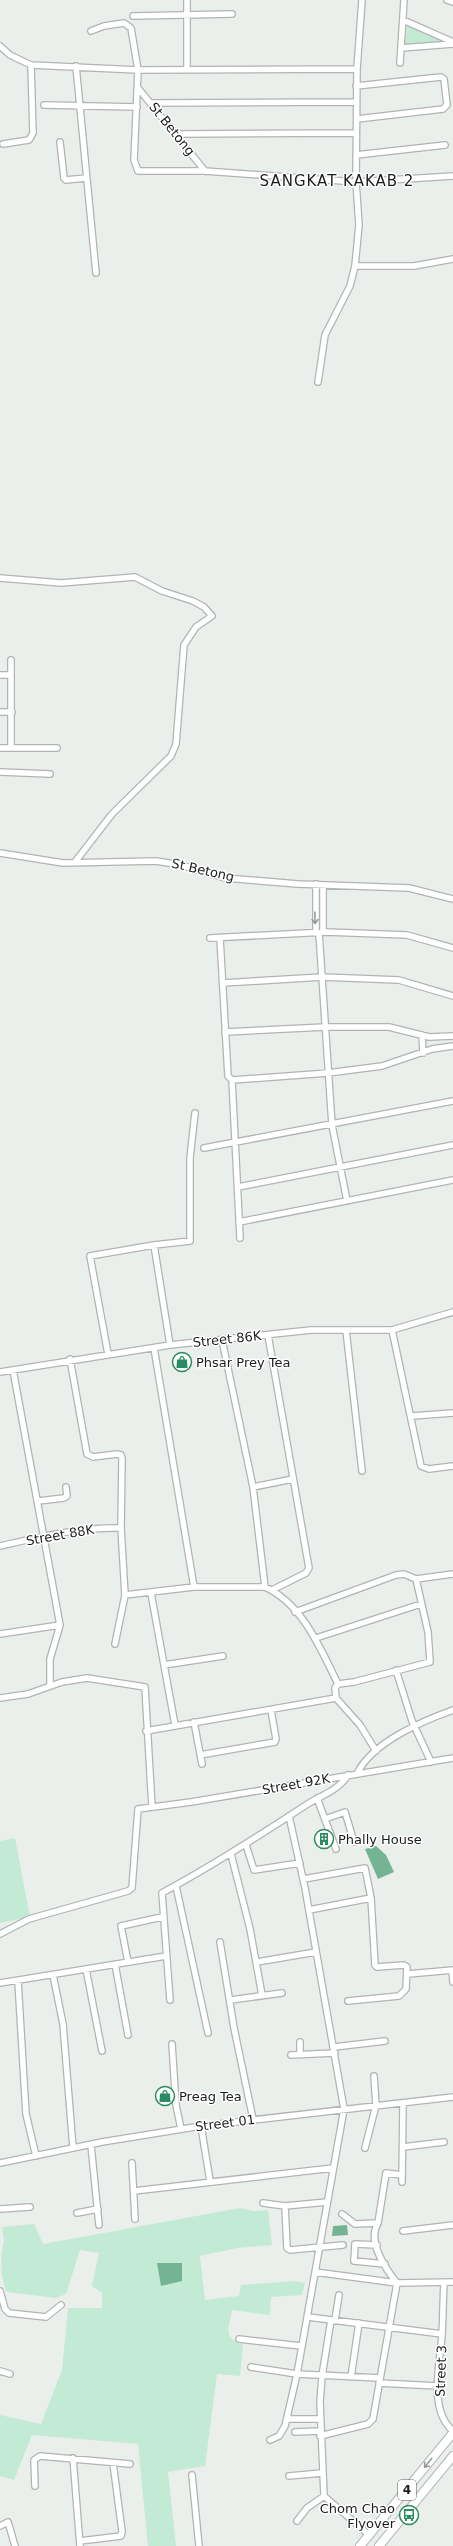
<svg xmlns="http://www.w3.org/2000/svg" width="453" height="2546" font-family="'DejaVu Sans',sans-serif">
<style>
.green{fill:#c3ead5}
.water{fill:#74b494}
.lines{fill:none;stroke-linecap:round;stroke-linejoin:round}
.minor-casing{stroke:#b0b4b2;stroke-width:8}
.highway-casing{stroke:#b0b4b2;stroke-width:10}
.minor{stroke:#fff;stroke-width:5.5}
.highway{stroke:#fff;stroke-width:8}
.oneway{stroke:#999}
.labels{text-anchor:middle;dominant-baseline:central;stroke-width:3;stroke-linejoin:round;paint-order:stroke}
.shield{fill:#fff;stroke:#606160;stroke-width:1}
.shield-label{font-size:12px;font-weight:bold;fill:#1c1d1c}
.street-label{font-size:13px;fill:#1c1d1c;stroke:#fff}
.poi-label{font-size:13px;fill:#1c1d1c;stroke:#fff;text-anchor:start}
.quarter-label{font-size:15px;letter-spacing:1px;fill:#1c1d1c;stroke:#fff}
</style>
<rect width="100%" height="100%" fill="#eaefec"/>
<path class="green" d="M407,26l32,14 1,2 -35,3z
M15,1838l15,79 -30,6v-82z
M240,2208l14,3 14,-1 4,35 -35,3 -37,8 5,44 34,-4 2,-11 54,-4 10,2 -3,12 -31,2 -1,18 -38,-5c-3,18 -10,28 11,35l-3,31 -23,-2 -12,92 -37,6 8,74h-28l-10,-102 -106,-9 -18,45 -14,-4v-61l41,9 21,-54 6,-62h34v-15l-10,-7 7,-33 -19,-3 -14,44 -10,4 -49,-6c-7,-13 -7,-37 -3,-51l-2,-14 32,-3 9,20z"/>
<path class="water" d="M376,1846l10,9 8,17 -16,7 -13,-30z
M347,2225l1,10 -16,1 1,-10z
M157,2263h25v18l-21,5z"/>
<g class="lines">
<defs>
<path id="minor" d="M447,0l6,2
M133,16l99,-2
M403,20l50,22
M91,31l13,-5 20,-3 7,5 7,42 -4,90 4,11h67l151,11 97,-6
M0,46l10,9 21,10 107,5 219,-1
M401,48l52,-4
M400,63l4,-63
M76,66l20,207
M187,70v-70
M356,86l85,-9 3,2 3,26 -4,4 -86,10
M138,88l67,83
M152,103l204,-1
M44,105l93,2
M176,134l180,-1
M60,142l4,36 2,2 20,-2
M3,144l26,-4 4,-7 -2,-68
M356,155l89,-10
M355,266h59l39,-7
M318,382l7,-47 25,-49 5,-20 4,-41 -3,-43 1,-113 5,-69
M0,578l61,5 74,-6 27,14 31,10 11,6 8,9 -16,11 -12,18 -8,99 -5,12 -59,58 -37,48
M0,675h11
M0,712h12
M0,748h57
M11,748v-88
M0,772l50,2
M0,853l63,10 93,-2 25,4 44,13 73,6 111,4 44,11
M323,932v-47
M316,933v-49
M319,933l13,192 15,76
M210,938l116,-6 81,3 46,13
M220,938l8,138 4,4 96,-7 54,-7 50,-17 21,-3
M223,983l99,-6 77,3 54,16
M225,1032l100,-5h64l40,10 24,-1
M422,1035l1,18
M232,1080l8,158
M204,1148l249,-47
M238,1187l215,-42
M239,1222l214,-42
M346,1330l16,141
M392,1330l29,136 8,3 24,-3
M268,1335l41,233 -3,5 -34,17
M222,1340l31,147 12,100
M170,1345l-16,-100 36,-4v-83l5,-45
M154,1348l40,239
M108,1354l-18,-98 64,-11
M70,1359l17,95 6,3 24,-3 4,1 1,4 -1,69 4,67 -10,49
M13,1370l47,255 -10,34v27
M0,1372l170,-27 141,-15h81l61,-18
M412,1416l41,-3
M253,1487l40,-8
M38,1501l26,-3 3,-2 -1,-9
M0,1546c40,-9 80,-19 121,-18
M151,1593l13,72 59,-9
M125,1595l69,-8h71c38,17 56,63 73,97l-3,4 1,10 24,27 16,26
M295,1612l101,-37 8,-1 12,5 37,-5
M0,1634l60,-9
M316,1638l105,-34
M164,1665l11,60
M396,1670l16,51 19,41
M338,1684l16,-2 76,-20 -2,-30 -12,-53
M0,1698l28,-4 34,-12 25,-4 58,9 7,120
M194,1722l8,42
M146,1731l190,-33
M200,1755l75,-13 1,-3 -5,-29
M357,1774c14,-31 65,-53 96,-64
M317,1798l19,51
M325,1819l20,-7 9,30
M246,1845l8,25 46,-7
M231,1854l19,75 12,66
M304,1879l61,-11 6,30 4,67 2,2 27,-2 3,2 -1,22 -7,7 -51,5
M176,1886l32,147
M309,1910l62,-12
M0,1934l29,-15 99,-28 4,-3 6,-79 53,-7 262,-44
M220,1942l14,86 19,91
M128,1962l-7,-36 41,-9
M257,1962l59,-10
M115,1964l13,71
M86,1969l16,82
M452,1971l1,11
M408,1974l45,-4
M53,1975l10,49 10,124
M18,1981l8,133 10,42
M0,1983l166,-27
M170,2000l-8,-107c50,-27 97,-57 144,-88 14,-9 33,-15 42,-30
M231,2000l51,-7
M300,2042v12
M172,2044l4,61 5,24
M334,2047l51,-6
M291,2055l44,-2
M201,2126l9,55
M91,2145l8,80
M403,2147l41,-5
M365,2148l11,-43 -2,-29
M0,2163l102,-21 99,-16 252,-29
M132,2163l3,56
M402,2175l-16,-2 -8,50c-11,18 7,45 19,60l56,-1
M402,2182l1,-79
M134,2191l199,-23
M263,2203l22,3 42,-4
M285,2206l2,42 3,2 53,-5
M0,2209l30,-2
M77,2213l21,-4
M342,2214l13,10 23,-1
M403,2231l50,-6
M377,2245l-22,-1 -1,17 31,3
M315,2272l82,11 -24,136 -5,5 -48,12
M444,2283c-1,17 -1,35 -2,52 -2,28 -14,75 11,96
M0,2291l5,18 4,4 37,4 15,-12
M308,2317l134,17
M335,2320l4,-25
M239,2339l62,7
M251,2367l46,7 83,4
M0,2371l10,3
M351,2377l8,-54
M379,2383l59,3
M289,2419h31
M295,2432l25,-1
M270,2440l9,-4 6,-10 12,-52 47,-265 -39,-221 -16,-72
M73,2458l7,88
M192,2475l7,71
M289,2476l33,-3
M35,2486l-1,-26 6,-4 90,8
M324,2496l-4,-94 2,-26 9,-56
M324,2496l45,39
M297,2521l10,-13 17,-12
M0,2526l8,-4 7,24
M80,2541l41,-5 1,-5 -9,-68"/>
<path id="highway" d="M360,2546l93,-113
M379,2546l74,-90"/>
</defs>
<use href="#minor" class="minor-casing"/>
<use href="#highway" class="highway-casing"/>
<use href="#minor" class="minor"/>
<use href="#highway" class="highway"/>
</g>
<defs><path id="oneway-shaft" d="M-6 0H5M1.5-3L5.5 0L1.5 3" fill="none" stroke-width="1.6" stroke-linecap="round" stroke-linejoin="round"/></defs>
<g class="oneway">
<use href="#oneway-shaft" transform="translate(315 918) rotate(89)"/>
<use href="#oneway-shaft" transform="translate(428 2463) rotate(129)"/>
</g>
<defs>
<symbol id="shop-ring" viewBox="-11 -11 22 22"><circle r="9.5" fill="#fff" stroke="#2b8b64" stroke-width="1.5"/><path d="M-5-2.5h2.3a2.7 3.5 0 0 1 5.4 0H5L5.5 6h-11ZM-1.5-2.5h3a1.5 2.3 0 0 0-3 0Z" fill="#2b8b64"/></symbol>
<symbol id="building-ring" viewBox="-11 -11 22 22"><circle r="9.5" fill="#fff" stroke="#2b8b64" stroke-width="1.5"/><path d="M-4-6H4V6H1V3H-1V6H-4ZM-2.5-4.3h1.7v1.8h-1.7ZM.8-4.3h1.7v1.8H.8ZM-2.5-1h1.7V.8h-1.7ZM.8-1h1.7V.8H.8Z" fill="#2b8b64"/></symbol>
<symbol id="bus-ring" viewBox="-11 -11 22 22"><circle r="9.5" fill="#fff" stroke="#2b8b64" stroke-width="1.5"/><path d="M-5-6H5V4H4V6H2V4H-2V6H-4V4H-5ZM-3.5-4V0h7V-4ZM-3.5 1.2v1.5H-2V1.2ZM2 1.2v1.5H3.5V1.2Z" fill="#2b8b64"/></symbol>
</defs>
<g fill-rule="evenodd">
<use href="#shop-ring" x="171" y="1351" width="22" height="22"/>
<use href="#building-ring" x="313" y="1828" width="22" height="22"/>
<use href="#shop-ring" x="154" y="2085" width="22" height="22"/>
<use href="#bus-ring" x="398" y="2504" width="22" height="22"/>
</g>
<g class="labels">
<rect class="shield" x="398" y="2480" width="18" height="20" rx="3"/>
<g class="shield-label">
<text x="407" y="2490">4</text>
</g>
<g class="street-label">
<text transform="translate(172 129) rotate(51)">St Betong</text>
<text transform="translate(203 870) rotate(13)">St Betong</text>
<text transform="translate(227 1339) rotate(-6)">Street 86K</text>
<text transform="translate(60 1535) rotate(-10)">Street 88K</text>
<text transform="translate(296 1784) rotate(-10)">Street 92K</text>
<text transform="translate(225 2123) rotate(-7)">Street 01</text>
<text transform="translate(441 2371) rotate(-88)">Street 3</text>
</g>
<g class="poi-label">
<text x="196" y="1362">Phsar Prey Tea</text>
<text x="338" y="1839">Phally House</text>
<text x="179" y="2096">Preag Tea</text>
<text x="395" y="2508" text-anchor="end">Chom Chao<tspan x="395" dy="15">Flyover</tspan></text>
</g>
<g class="quarter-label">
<text x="337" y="181">SANGKAT KAKAB 2</text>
</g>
</g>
</svg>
